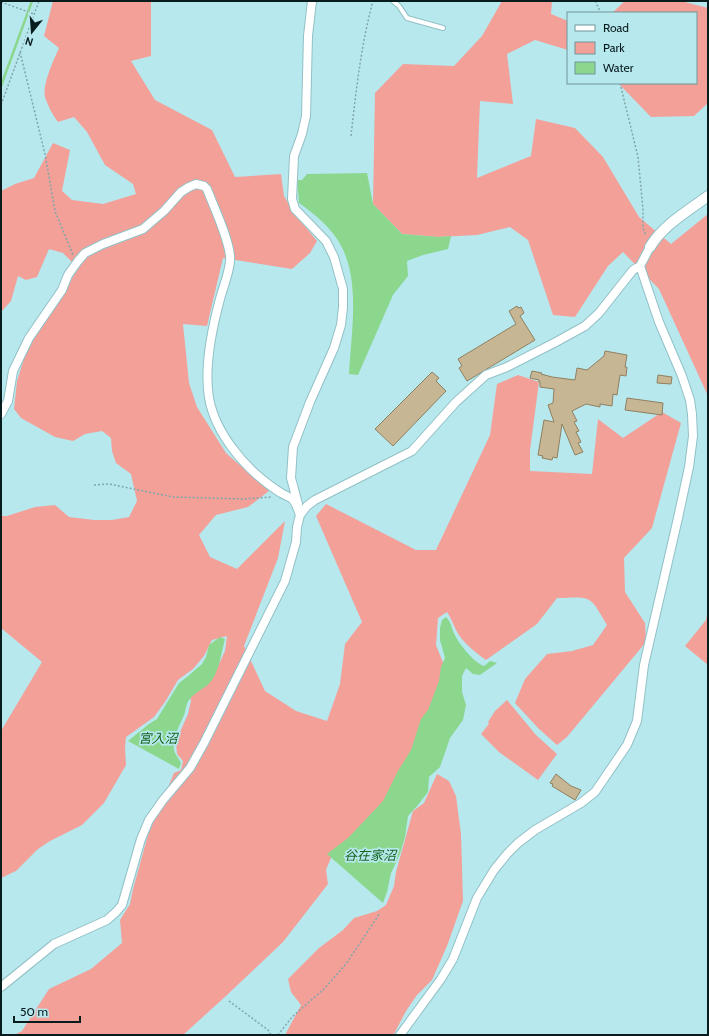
<svg xmlns="http://www.w3.org/2000/svg" width="709" height="1036" font-family="Cabin,'Noto Sans JP',sans-serif">
<style>
.green{fill:#f3a099}
.water{fill:#8bd78e}
.lines{fill:none;stroke-linecap:round;stroke-linejoin:round}
.stream{stroke:#8bd78e;stroke-width:2.5}
.building{fill:#c7b694;stroke:#90805f}
.service-casing{stroke:#91c1c6;stroke-width:6}
.minor-casing{stroke:#91c1c6;stroke-width:10}
.tertiary-casing{stroke:#91c1c6;stroke-width:12}
.path{stroke:#7fa6ab;stroke-width:1.5;stroke-dasharray:2 2;stroke-linecap:butt}
.service{stroke:#fff;stroke-width:4}
.minor{stroke:#fff;stroke-width:8}
.tertiary{stroke:#fff;stroke-width:10}
.labels{text-anchor:middle;dominant-baseline:central;stroke-width:3.5;stroke-linejoin:round;paint-order:stroke}
.water-label{font-size:13px;font-style:italic;fill:#176623;stroke:#b7e8ee}
</style>
<rect width="100%" height="100%" fill="#b7e8ee"/>
<path class="green" d="M53,1h98v55l-20,5 24,39 57,30 23,47 46,-3 3,22 11,18 22,27 -7,12 -18,16 -69,-11 -16,68 -24,-2 6,59 8,24 29,46 43,38 -21,16 -32,8 -17,20 11,22 27,12 48,-48 -7,37 -34,88 21,45 31,20 31,10 13,-37 5,-40 17,-22 -46,-106 10,-12 90,46h20l54,-115 7,-51 21,-9 21,7 -9,68v21l62,3 6,-55 25,19 39,-26 19,11 -29,105 -28,30 1,34 20,31 1,19 -79,95 -10,8 -19,-17 -23,-25 10,-24 22,-25 25,-3 21,-6 14,-20c-18,-31 -15,-28 -50,-27l-20,26 -51,36c-11,-8 -24,-18 -30,-30 -3,-6 -5,-12 -9,-18l-9,6 -2,27 8,20 -3,20 -53,121 -55,47 -7,17 2,14 -45,58 -56,53 -44,40h-169l8,-4 27,-42 42,-20 31,-26 -2,-23 10,-16 3,-15 15,-54 26,-62 7,-3 2,-9 -6,-7 -1,-13 12,-27 3,-13 -2,-11 29,-24 7,-15 2,-15 -15,4 -8,16 -11,13 -15,11 -13,22 -11,15 -28,20 -1,11 1,17 -22,38 -22,22 -32,16 -12,8 -22,22 -15,7v-147l41,-69 -41,-34v-112h6l28,-9 20,-2 14,12 25,3h18l17,-3 8,-16 -6,-27 -15,-11 -4,-12 -1,-13 -9,-7 -17,3 -12,7 -18,-4 -34,-19 -7,-9 3,-28 10,-32 33,-49 18,-32 -15,-15 -14,-4 -12,28 -11,3 -8,-4 -7,25 -10,11v-121l14,-7 19,-6 19,-35 17,7 -8,41 10,9 31,4 33,-10 -3,-10 -28,-19 -18,-33 -13,-15 -16,5c-6,-8 -10,-16 -13,-25 -3,-12 9,-38 14,-49l-15,-12z
M502,1h50l-1,13 17,7v29l-33,-10 -28,14 6,50 -33,-3 -3,77 54,-22 5,-37 39,9 28,29 36,60 32,27 37,-30v182l-49,-107 -36,-37 -15,14 -33,51 -22,-2 -25,-75 -18,-13 -33,8 -39,2 -36,-3 -29,-30 2,-111 28,-29 51,2 28,-30z
M625,1h56l27,7v95l-14,13 -43,1 -33,-34h78v-70h-84z
M708,610v55l-23,-19 21,-26z
M507,700l29,35 21,19 -19,26 -39,-28 -18,-18 8,-10 -1,-2 7,-11z
M437,774l12,7 7,15 5,38 2,67 -16,45 -15,34 -15,15 -11,16 -12,23 1,1h-110l16,-30 -10,-13 -3,-13 31,-31 24,-18 11,-12 23,-7 9,-6 8,-19 2,-14 17,-61 11,-8z"/>
<path class="water" d="M367,173l6,31 29,30 36,3 13,-1 -3,13 -25,6 -16,6 1,15 -15,19 -35,80 -9,-1c2,-42 13,-98 -12,-135 -9,-14 -24,-26 -38,-36l-2,-23h5l5,-6z
M446,617c4,4 5,8 7,14 4,11 21,32 31,35l6,-5 7,2 -17,12 -7,-1 -7,-6 -4,8v16l4,13 -3,15 -13,18 -10,29 -11,10 -1,15 -10,13 -10,11 -3,21 -5,17 -9,19 -4,19 -4,11 -56,-49 21,-16 35,-37 15,-30 13,-21 10,-31 7,-9 11,-29 2,-14 4,-9 -5,-18v-12l2,-8z
M220,637l5,2c-3,11 -6,32 -13,41 -5,8 -18,12 -23,20 -3,4 -3,10 -5,15 -4,10 -14,26 -9,38 2,3 4,7 6,10l-2,6 -51,-28 21,-17 8,-5 22,-36 8,-6 15,-13 4,-7 3,-12z"/>
<g class="lines">
<path class="stream" d="M1,86l31,-85"/>
</g>
<path class="building" d="M517,306l1,2 3,-1 3,6 -4,3 15,24 -68,41 -8,-13 3,-2 -4,-7 58,-35 -7,-13z
M605,351l22,4 -2,12h2l-1,9 -6,-1 -3,20 -4,-1 -1,12 -12,-2v3l-14,-3 -14,7 5,10 -3,1 5,9 -3,1 5,10 -3,1 5,9 -8,3 -13,-31 -5,34 -4,-1 -1,3 -10,-2 1,-2 -5,-1 6,-35 10,2 -6,-17 5,-2 1,-14 -14,-2v-5h-1v-2l-9,-2 2,-7 10,2 -1,1 11,3 23,3 2,-12 10,2 17,-14z
M432,372l7,6 -3,3 10,10 -53,55 -18,-17z
M658,375l14,2 -1,7 -14,-1z
M627,398l36,5 -1,12 -37,-5z
M556,774l15,12 10,4 -6,10 -23,-14 1,-2 -3,-1z"/>
<g class="lines">
<defs>
<path id="service" d="M393,1l6,5 8,12 36,10"/>
<path id="minor" d="M1,414l7,-13 5,-30 16,-33 33,-48 6,-15 10,-14 7,-8 18,-9 40,-15 21,-18 17,-19 8,-5 7,-3 8,2 3,3c6,16 25,56 23,72 -1,13 -7,26 -10,38 -9,33 -19,82 -7,114 8,23 26,46 44,62 7,6 16,13 24,18 3,2 8,3 11,6 4,3 6,11 8,16
M298,504l-7,-26 2,-31 17,-45 24,-54 7,-23 2,-18v-18l-9,-32 -8,-16 -31,-32 -3,-10 2,-43 8,-22 4,-18 2,-80 4,-35
M1,987l53,-43 53,-24 9,-8 6,-7 19,-66 8,-19 14,-20 27,-32 14,-25 81,-162 11,-39 1,-15 3,-12 7,-9 8,-6 97,-49 44,-49 30,-27 21,-8 47,-24 31,-17 14,-13 34,-43 7,-4 10,-19
M400,1035l41,-56 12,-20 24,-61 17,-28 13,-16 11,-11 17,-13 46,-27 14,-11 32,-47 10,-24 7,-56 34,-147 11,-51 4,-31 -1,-22 -2,-14 -8,-24 -23,-54 -19,-56"/>
<path id="tertiary" d="M650,247c13,-22 38,-36 58,-51"/>
</defs>
<use href="#service" class="service-casing"/>
<use href="#minor" class="minor-casing"/>
<use href="#tertiary" class="tertiary-casing"/>
<path class="path" d="M595,1l6,12
M1,2l33,12
M20,52l25,102 10,57 18,44
M620,83l18,74 5,52v19l3,8
M1,105l38,-104
M351,136c5,-45 10,-91 22,-135
M94,485l15,-1 64,13 70,2 28,-2
M229,1001l39,29 3,5
M278,1035l14,-18 32,-28 22,-25 34,-51"/>
<use href="#service" class="service"/>
<use href="#minor" class="minor"/>
<use href="#tertiary" class="tertiary"/>
</g>
<g class="labels">
<g class="water-label">
<text x="158" y="738">宮入沼</text>
<text x="370" y="855">谷在家沼</text>
</g>
</g>
<rect width="709" height="1036" fill="none" stroke="#081b1d" stroke-width="4"/>
<rect x="567" y="12" width="130" height="72" fill="#b7e8ee" stroke="#71969a"/>
<rect x="575" y="25" width="20" height="6" fill="#ffffff" stroke="#71969a"/>
<text x="603" y="32" font-size="12" fill="#081b1d">Road</text>
<rect x="575" y="42" width="20" height="12" fill="#f3a099" stroke="#71969a"/>
<text x="603" y="52" font-size="12" fill="#081b1d">Park</text>
<rect x="575" y="62" width="20" height="12" fill="#8bd78e" stroke="#71969a"/>
<text x="603" y="72" font-size="12" fill="#081b1d">Water</text>
<g transform="translate(32 32) rotate(197)" stroke="#b7e8ee" stroke-width="3" paint-order="stroke">
<path d="M0-3L7 15L0 10L-7 15Z" fill="#081b1d"/>
<text y="-6" font-size="11" font-weight="bold" text-anchor="middle" fill="#081b1d">N</text>
</g>
<path d="M14 1016v6h66v-6" fill="none" stroke="#081b1d" stroke-width="2"/>
<text x="20" y="1016" font-size="12" fill="#081b1d" stroke="#b7e8ee" stroke-width="3" paint-order="stroke">50 m</text>
</svg>
